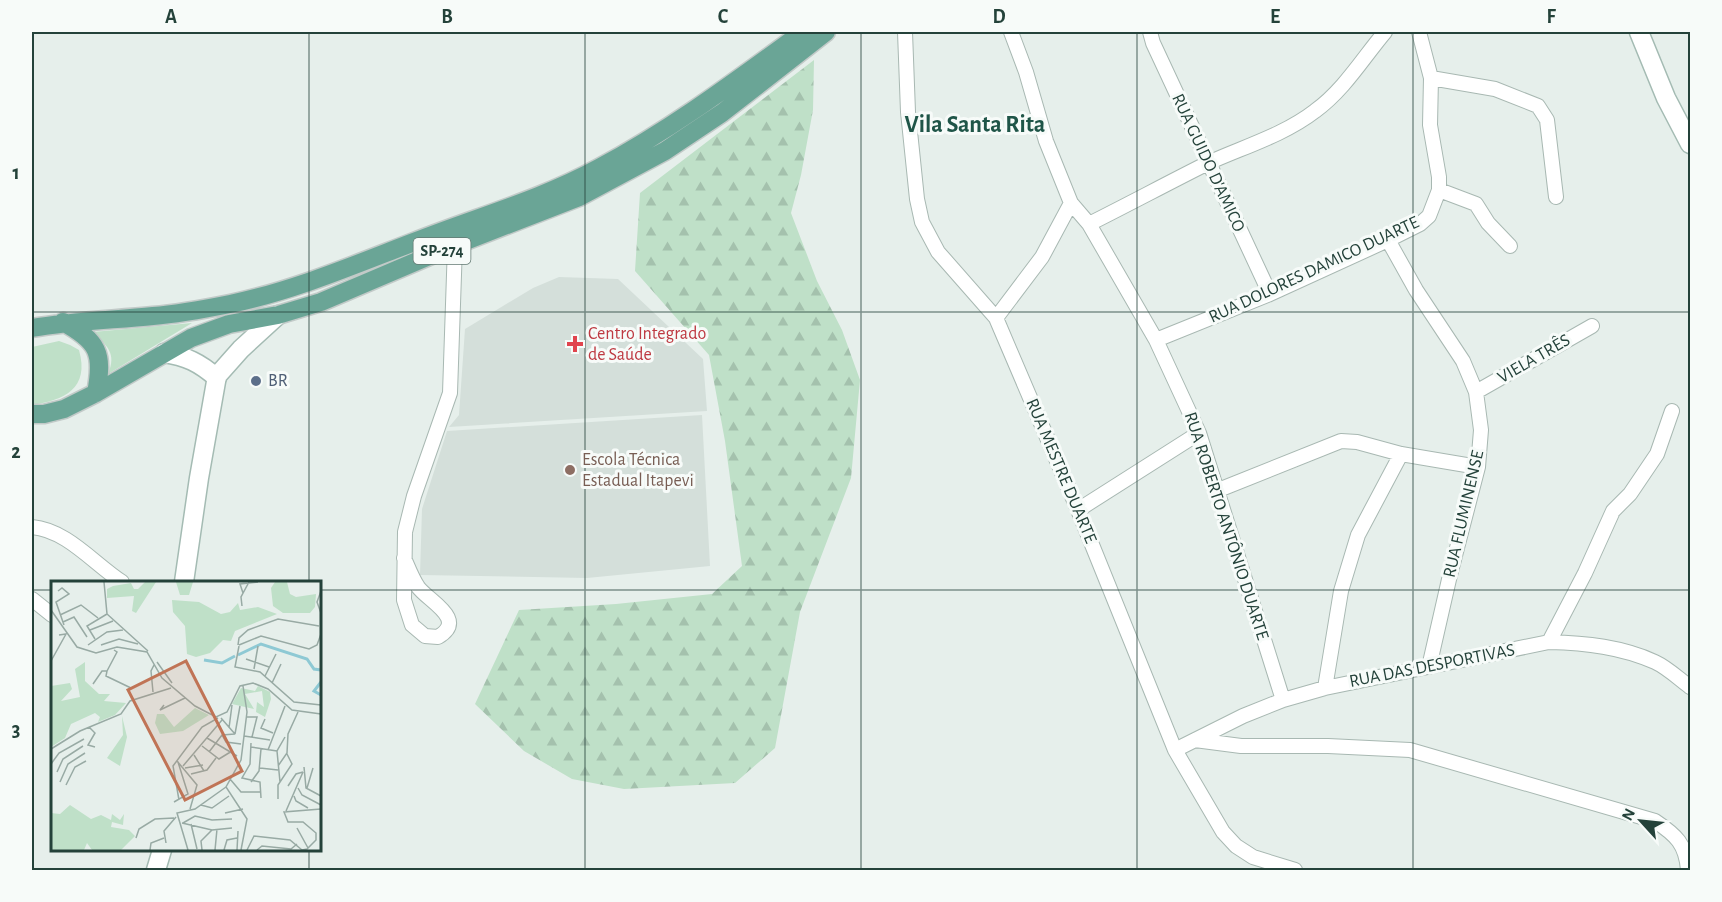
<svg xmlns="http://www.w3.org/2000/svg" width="1722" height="902" font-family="'Alegreya Sans',sans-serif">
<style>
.built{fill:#d4dfda}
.grass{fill:#bfe0c8}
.forest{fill:url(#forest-firs)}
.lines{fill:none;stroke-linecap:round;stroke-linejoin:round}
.street-casing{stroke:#a8b8b2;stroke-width:16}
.secondary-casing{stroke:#a4bbb3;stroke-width:21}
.primary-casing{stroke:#c2cac8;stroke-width:21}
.street{stroke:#fff;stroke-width:14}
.secondary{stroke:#fff;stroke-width:18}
.primary{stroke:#6aa596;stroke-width:18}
.grid{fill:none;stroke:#24423a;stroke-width:1.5;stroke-opacity:0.55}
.health-dot{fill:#e0444e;stroke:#f7fbf9;stroke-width:2}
.service-dot{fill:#5c6f8a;stroke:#f7fbf9;stroke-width:2}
.education-dot{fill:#8d6e63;stroke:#f7fbf9;stroke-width:2}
.labels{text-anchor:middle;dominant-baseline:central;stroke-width:6;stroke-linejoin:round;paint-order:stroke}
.shield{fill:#f7fbf9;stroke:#637a73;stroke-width:1.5}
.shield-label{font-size:16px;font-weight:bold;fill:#24423a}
.street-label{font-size:18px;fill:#24423a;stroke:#f7fbf9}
.health-label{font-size:18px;fill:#be3a42;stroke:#f7fbf9;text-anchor:start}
.service-label{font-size:18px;fill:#4e5e75;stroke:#f7fbf9;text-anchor:start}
.education-label{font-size:18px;fill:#785e54;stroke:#f7fbf9;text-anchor:start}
.district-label{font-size:24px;font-weight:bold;fill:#1f5548;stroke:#f7fbf9}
.inset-river{fill:none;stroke:#8ec9d4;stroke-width:3}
.inset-road{fill:none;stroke:#98aaa4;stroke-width:1.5}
.view{fill:#c07456;fill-opacity:0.15;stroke:#c07456;stroke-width:3}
.inset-edge{fill:none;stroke:#24423a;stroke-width:3}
.neatline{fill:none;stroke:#24423a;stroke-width:2}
.grid-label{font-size:20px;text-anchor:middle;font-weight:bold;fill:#24423a}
</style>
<defs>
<pattern id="forest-firs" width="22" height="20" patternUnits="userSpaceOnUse" patternTransform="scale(1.5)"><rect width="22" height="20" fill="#bfe0c8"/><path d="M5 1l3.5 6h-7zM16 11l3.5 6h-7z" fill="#a4c1ad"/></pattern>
</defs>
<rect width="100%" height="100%" fill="#e6efeb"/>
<path class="built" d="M559,277l59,2 85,80 4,52 -258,16 10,-12 6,-86 68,-41z
M702,415l8,151 -123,12 -167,-3 2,-66 25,-78z"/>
<path class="grass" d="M192,323l-84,51c9,-21 -1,-28 -15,-42z
M59,341l11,4 9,5c11,39 -15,50 -47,55v-58z"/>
<path class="forest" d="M814,60l-1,50 -12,65 -10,38 26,68 25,49 18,50 -9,98 -51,134 -25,136 -40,35 -111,6 -52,-10 -48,-28 -49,-47 44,-94 97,-6 96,-10 30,-28 -17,-125 -16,-86 -74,-84 5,-78z"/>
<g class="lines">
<defs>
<path id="street" d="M905,32l3,80 9,87 5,23 16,30 58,66 82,192 97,240 48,82 13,14 17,11 42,13
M1011,32l15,40 20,69 25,62 18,21 67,116 43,93 84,267
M1150,32l3,11 117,251
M1431,78l64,11 43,17 9,14 9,77
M1439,190l37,14 12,19 22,23
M1089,224c40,-20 79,-41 119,-61 35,-16 76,-28 107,-52 29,-21 48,-53 70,-79
M1388,240l28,50 47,71 13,31 5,38 -3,37 -28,108 -21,92
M996,318l46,-61 29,-54
M1156,340l114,-46 118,-54 32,-16 9,-8 10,-26v-13l-9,-52 1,-47 -12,-46
M1476,392l116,-66
M1216,491l125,-50 16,1 44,12 77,13
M1078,510l121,-77
M32,527c35,3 62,37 90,55
M404,558c4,9 8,20 14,29 10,14 50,32 20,50l-13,-1 -13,-11 -8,-25 1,-68 9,-36 36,-103 5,-148
M32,599l20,16
M1549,642l36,-69 28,-62 17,-17 27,-40 15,-43
M1325,688l16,-97 17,-56 43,-81
M1195,740l46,6h87l82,4 245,71c21,14 31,23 33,49
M1175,750l68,-34 40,-16 42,-12 224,-46c37,1 73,5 106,20 13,6 24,17 35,25"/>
<path id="secondary" d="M1639,32l27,66 24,46
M164,353c22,3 36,10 53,25
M184,582l15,-104 18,-102 24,-27 37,-34
M156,870l6,-20"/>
<path id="primary" d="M63,322c35,19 41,31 33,71
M32,328c40,-7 81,-8 121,-12 26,-2 52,-7 77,-12 63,-13 124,-39 184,-62 63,-25 126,-42 185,-74 73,-39 138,-88 204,-136
M32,414h12l20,-5 32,-16 95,-55 38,-14 49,-9 43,-13 134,-57 124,-48 86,-46 57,-38 104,-81"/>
</defs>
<use href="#street" class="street-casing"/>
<use href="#secondary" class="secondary-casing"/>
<use href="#primary" class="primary-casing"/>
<use href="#street" class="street"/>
<use href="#secondary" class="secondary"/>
<use href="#primary" class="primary"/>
</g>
<path class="grid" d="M309,32v550M585,32v838M861,32v838M1137,32v838M1413,32v838M32,312h1658M32,590h20M320,590h1370M309,850v20"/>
<path class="health-dot" d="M572 335h6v6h6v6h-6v6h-6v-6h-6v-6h6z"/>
<circle class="service-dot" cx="256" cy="381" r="6"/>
<circle class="education-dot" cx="570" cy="470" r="6"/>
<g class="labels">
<rect class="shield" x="413.5" y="238" width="57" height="26" rx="4.5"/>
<g class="shield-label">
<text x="442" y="251">SP-274</text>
</g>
<g class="street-label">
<text transform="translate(1208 163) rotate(65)">RUA GUIDO D'AMICO</text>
<text transform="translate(1314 270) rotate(-25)">RUA DOLORES DAMICO DUARTE</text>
<text transform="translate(1534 359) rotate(-30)">VIELA TRÊS</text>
<text transform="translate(1061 471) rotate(67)">RUA MESTRE DUARTE</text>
<text transform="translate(1464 514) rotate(-77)">RUA FLUMINENSE</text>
<text transform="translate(1226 526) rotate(72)">RUA ROBERTO ANTÔNIO DUARTE</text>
<text transform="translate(1432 666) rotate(-11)">RUA DAS DESPORTIVAS</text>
</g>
<g class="health-label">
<text x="588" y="334">Centro Integrado<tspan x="588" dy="21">de Saúde</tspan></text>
</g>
<g class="service-label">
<text x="268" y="381">BR</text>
</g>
<g class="education-label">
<text x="582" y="460">Escola Técnica<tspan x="582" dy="21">Estadual Itapevi</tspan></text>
</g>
<g class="district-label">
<text x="975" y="125">Vila Santa Rita</text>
</g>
</g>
<g transform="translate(51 581)">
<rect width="270" height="270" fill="#e6efeb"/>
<path d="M94,1h11l-20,31 -4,-2 2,-15 -27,2v-9l6,-3 18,-3 3,6h4zM125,1h17l-4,13h-9zM224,1h12l3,12 6,3 20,-3 -1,13 -5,6h-27l-10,-7 -2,-18zM121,19l27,2 22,12 9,-2 8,-9 2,7 18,-3 19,7 -42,17 -4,10 -8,-1 -13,13 -14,4 -9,-3 -2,-28 -12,-14zM34,81v19l14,13h11l-6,7 22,2 -11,12 -17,7 2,-5 -5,-4 -24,11 -6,14 -14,9v-61l19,-3 2,6 -11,12 19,-4 -5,-28zM207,105l12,6 1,7 -6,18 -9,-5 1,-10 7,5 -2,-16 -17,3 9,15 -22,-5 9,-16 14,3zM144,127l14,7 -26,16 -23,3 -5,-11 2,-9h7l10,13zM71,135l5,21 -7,29 -13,-8 16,-23zM19,224l21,14 10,-4 10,5 1,-6 8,6 4,-6 -1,11 -11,-3 -1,5 18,3 6,6 -14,14h-29l-5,-7 -3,7h-33v-37l9,1z" fill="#bfe0c8"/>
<path class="inset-river" d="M187,74l23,-11 46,15 7,10 7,1M153,79l18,3 13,-7M270,101l-7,9 7,4"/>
<path class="inset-road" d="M53,1l3,32 41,37M7,10l4,-3 7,6 -13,8 8,23M270,10l-4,11 4,11M192,12l-3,-9 18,-2M191,25l-1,-9 8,-15M0,29l26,37 19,6 21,-6 30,5 15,26 33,28 21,11 11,-5 13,-26 13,-3 15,6 24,21 29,4M9,34l21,-10 17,13M12,41l11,-5 13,20M39,49l23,-9M44,58l-8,-13 20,-12M37,64l19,-13 16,-2M50,64l18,-6 19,5M187,64l1,-7 9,-8 30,-11 41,7M188,64l22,-9 48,13 8,-4 4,-11M188,65l-4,21 25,5 34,30 27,3M195,78l23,8M0,80l15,-27 -7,1M106,81l15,21M203,88l4,-23M56,90l-1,5 25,12M56,90l10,-19 -3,-2M214,95l11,-22M221,102l9,-19M42,103l9,-13h5M102,111l-2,-21 3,-6M113,124l-4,5 25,-12M195,136h11l-5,20M170,137l14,16M214,138l-4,9 12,5M38,146l6,6 -7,12 7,2M178,147l3,-23M184,153l5,-28M171,154l4,7 15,2M193,155l26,4M156,157l30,18M200,162l-1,21 -8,14 18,4 1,16M151,165l17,13 13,-8M200,166l26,4M0,168l29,-18 41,-17 9,-13 41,-13M217,169l17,-44M158,171l13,-17 13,-1M143,174l10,16M126,180l20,24 -7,24M0,183l8,-11 25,-14M132,185l39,-46M227,185l9,-13 1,-19 10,-22M253,186l2,21 15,8M134,187l18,-3M209,187l18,2M6,191l6,-13 20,-13M140,193l16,-4 9,-12M179,198l11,13h20M9,201l8,-18 17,-11M200,201l8,-11 2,-22M229,201l-3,-31 8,-14M15,204l9,-18 11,-6M237,205l8,-12 7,-2M247,207l4,7 19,10M256,207l6,-20M243,215l2,5 12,7M227,218v-14l14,-21 -5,-10M128,219l-6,-34 29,-39 16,-9M123,221l14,-8 -10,-32M150,224l11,3 17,-12M235,230l17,-39M174,232l18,-4M131,242l30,7M132,242l12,-7 17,4 20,-1M140,243l6,25M246,247l11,20M85,257l3,-9 16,-10 19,-1M115,262l-2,-12 12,-14M99,269l1,-7 13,-5M137,269l-11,-37 18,-4 31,-22M151,269l-1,-9 11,-11 20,-2M164,269l2,-21M173,269l3,-10 10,-2M186,269l1,-19M190,269l6,-31 -21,-32 15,-27 6,-48 -4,-26M196,269l7,-14 36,4 12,10 5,-1 9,-9v-7l-13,-11h-15l-4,-10 37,-3M206,269l5,-4 29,3 6,-5"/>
<path class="view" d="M135,80l56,110 -57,29 -57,-110z"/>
<rect width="270" height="270" class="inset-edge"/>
</g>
<rect width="1722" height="902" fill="none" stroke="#f7fbf9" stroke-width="66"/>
<g transform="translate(1641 821) rotate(297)" stroke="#f7fbf9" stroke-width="4.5" paint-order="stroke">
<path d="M0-4.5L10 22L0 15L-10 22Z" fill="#24423a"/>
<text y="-9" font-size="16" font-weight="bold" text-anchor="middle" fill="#24423a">N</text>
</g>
<rect x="33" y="33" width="1656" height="836" class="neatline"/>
<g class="grid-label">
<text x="171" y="23">A</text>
<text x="447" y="23">B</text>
<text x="723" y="23">C</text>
<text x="999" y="23">D</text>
<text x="1275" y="23">E</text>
<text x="1551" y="23">F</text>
<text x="16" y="179">1</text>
<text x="16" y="458">2</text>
<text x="16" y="736">3</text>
</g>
</svg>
